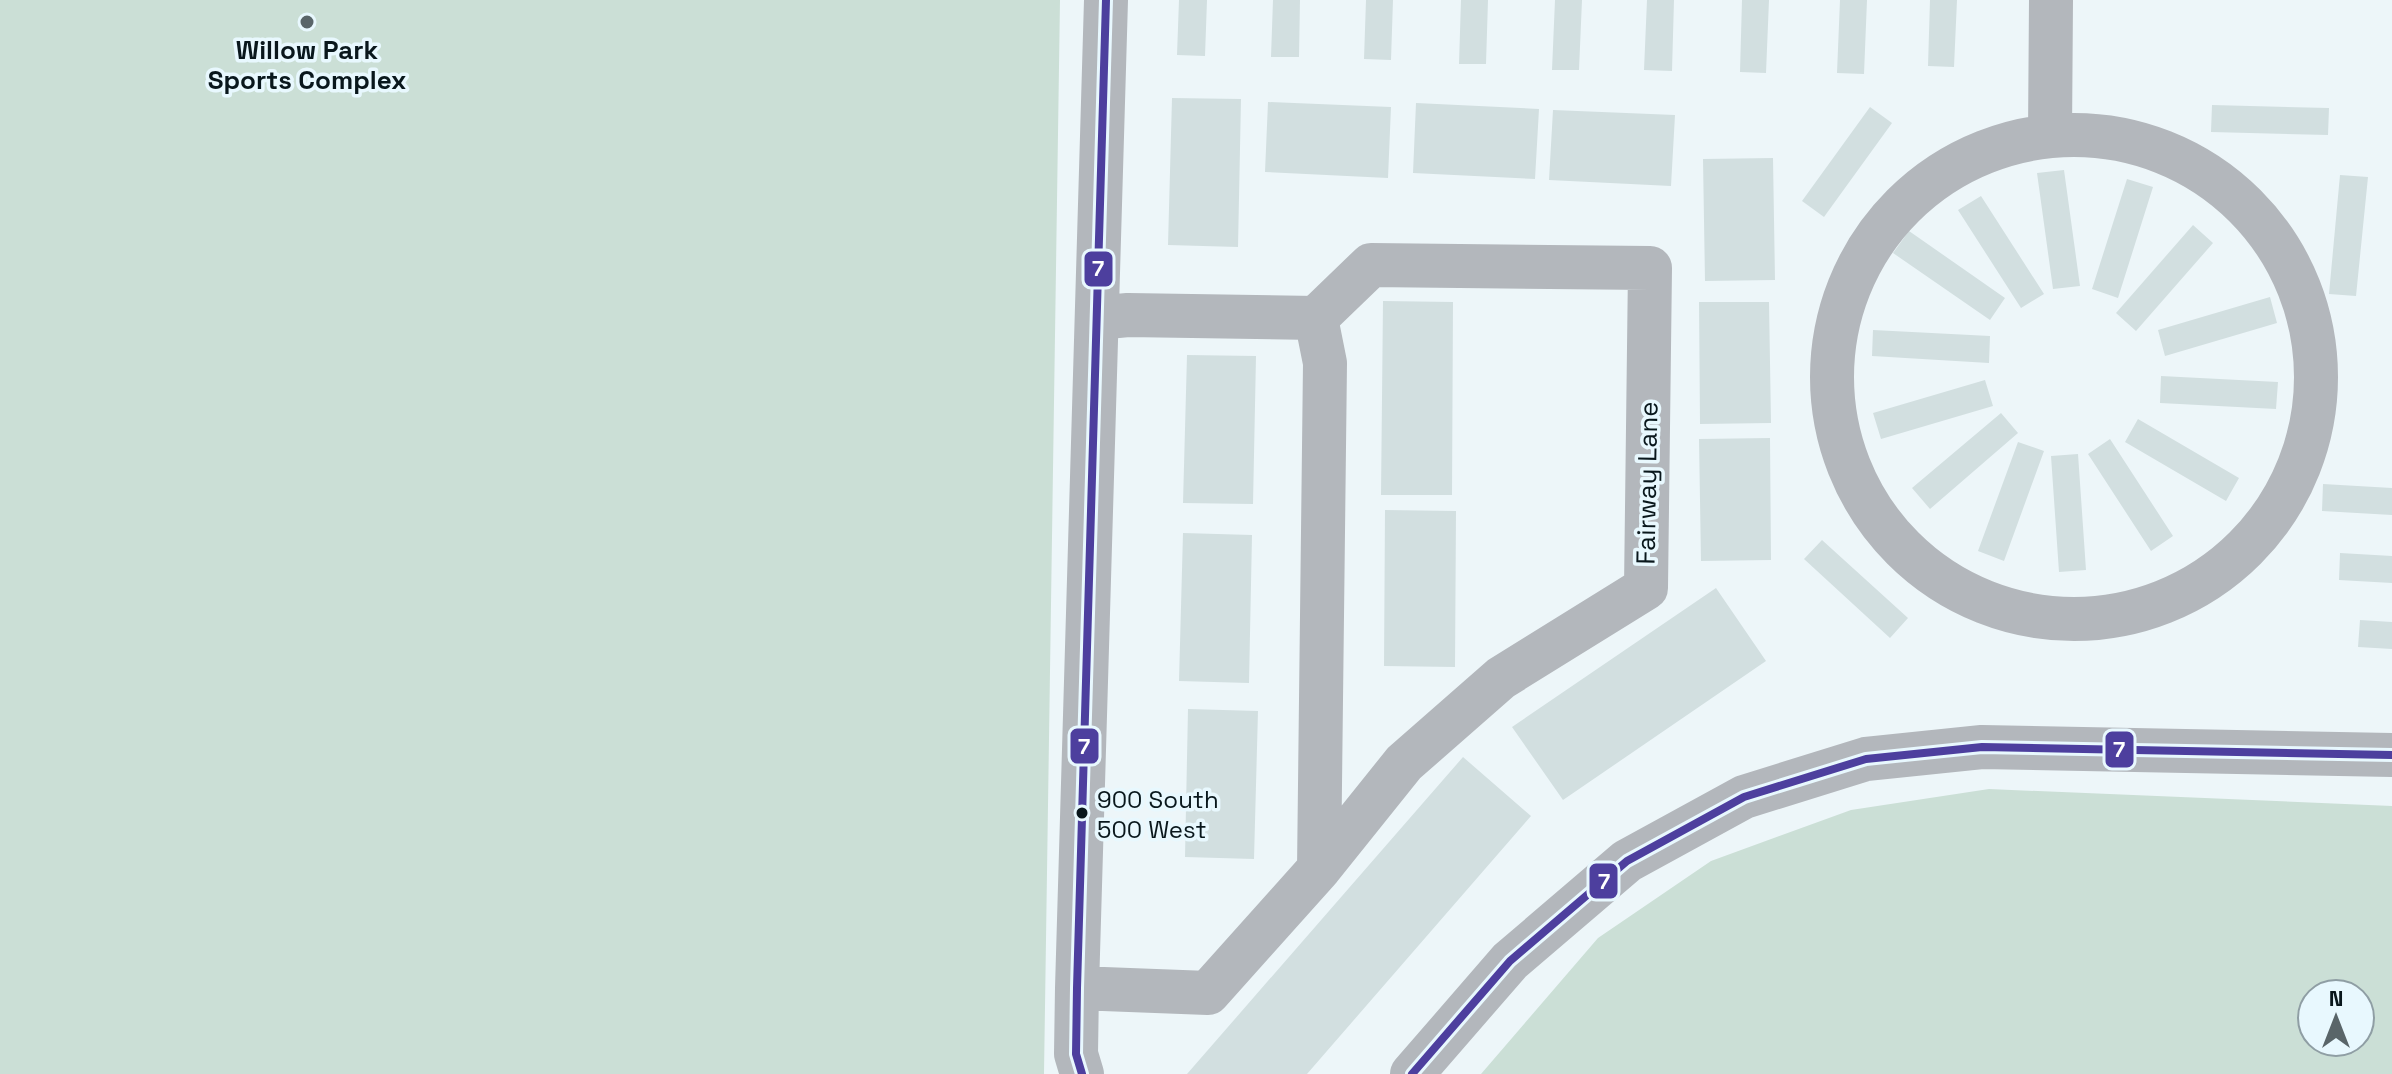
<svg xmlns="http://www.w3.org/2000/svg" width="2392" height="1074" font-family="'Space Grotesk',sans-serif">
<style>
.green{fill:#cbdfd6;fill-rule:evenodd}
.building{fill:#d2dfe0}
.lines{fill:none;stroke-linecap:round;stroke-linejoin:round}
.minor{stroke:#b3b7bc;stroke-width:44}
.bus-1-casing{stroke:#e8f8fe;stroke-width:14}
.bus-1{stroke:#4d3f9e;stroke-width:8}
.poi-dot{fill:#596569;stroke:#e8f8fe;stroke-width:3}
.bus-dot{fill:#09171c;stroke:#e8f8fe;stroke-width:3}
.labels{text-anchor:middle;dominant-baseline:central;stroke-width:7;stroke-linejoin:round;paint-order:stroke}
.bus-label{font-size:24px;fill:#09171c;stroke:#e8f8fe;text-anchor:start}
.poi-label{font-size:26px;font-weight:bold;fill:#09171c;stroke:#e8f8fe}
.street-label{font-size:26px;fill:#09171c;stroke:#e8f8fe}
.line-badge{stroke:#e8f8fe;stroke-width:3}
.badge-label{font-size:22px;text-anchor:middle;font-weight:bold;fill:#fff}
</style>
<rect width="100%" height="100%" fill="#edf6f9"/>
<path class="green" d="M0,0h1060l-16,1074h-1044z
M1989,789l403,17v268h-911l117,-136 113,-77 140,-51zM2312,994h48v48h-48z"/>
<path class="building" d="M1179,0h28l-2,56 -28,-1z
M1273,0h27l-1,57h-28z
M1366,0h27l-2,60 -27,-1z
M1461,0h27l-2,64h-27z
M1555,0h27l-3,70h-27z
M1647,0h27l-2,71 -28,-1z
M1742,0h27l-3,73 -26,-1z
M1840,0h27l-3,74 -27,-1z
M1930,0h27l-3,67 -26,-1z
M1172,98l69,1 -3,148 -70,-2z
M1268,102l123,5 -3,71 -123,-6z
M1416,103l123,6 -4,70 -122,-6z
M2212,105l117,3 -1,27 -117,-3z
M1870,107l22,16 -68,94 -22,-16z
M1553,110l122,5 -4,71 -122,-6z
M1773,158l2,122 -70,1 -2,-122z
M2064,170l16,116 -27,3 -16,-116z
M2340,175l28,2 -12,119 -27,-2z
M2127,179l26,8 -35,111 -26,-9z
M1981,196l63,98 -23,14 -63,-98z
M2193,225l20,18 -77,88 -20,-18z
M1909,231l96,67 -15,22 -97,-67z
M2270,297l7,26 -112,33 -7,-26z
M1383,301l70,1 -1,193h-71z
M1699,302h70l2,121 -71,1z
M1873,330l117,6 -1,27 -117,-7z
M1187,355l69,1 -3,148 -70,-1z
M2161,376l117,6 -2,27 -116,-6z
M1985,380l8,26 -112,33 -8,-26z
M2001,413l17,20 -88,76 -18,-21z
M2138,419l101,59 -13,23 -101,-59z
M1770,438l1,122 -70,1 -2,-122z
M2110,439l63,97 -22,15 -63,-97z
M2018,442l26,9 -40,110 -26,-10z
M2078,454l8,116 -27,2 -8,-116z
M2323,484l69,4v27l-70,-4z
M1385,510l71,1 -1,156 -71,-1z
M1183,533l69,2 -3,148 -70,-2z
M1822,540l86,78 -18,20 -86,-79z
M2340,553l52,3v27l-53,-3z
M1716,588l50,73 -203,139 -51,-73z
M2360,620l32,2v27l-34,-2z
M1188,709l70,2 -4,148 -69,-2z
M1463,757l68,59 -224,258h-120z"/>
<g class="lines">
<path class="minor" d="M1832 377a242 242 0 1 1 484 0a242 242 0 1 1-484 0Z
M2050,135l1,-135
M1316,318l9,45 -6,506
M1077,988l131,5 111,-124 85,-106 97,-85 145,-90 4,-320 -279,-3 -55,53 -188,-3 -31,3
M1082,1074l-6,-20 1,-66 29,-988
M1412,1074l98,-113 117,-100 117,-64 122,-38 116,-12 410,8"/>
<defs>
<path id="bus-1" d="M1082,1074l-6,-20 1,-66 29,-988
M1412,1074l98,-113 117,-100 117,-64 122,-38 116,-12 410,8"/>
</defs>
<use href="#bus-1" class="bus-1-casing"/>
<use href="#bus-1" class="bus-1"/>
</g>
<circle class="poi-dot" cx="307" cy="22" r="8"/>
<circle class="bus-dot" cx="1082" cy="813" r="7"/>
<g class="labels">
<g class="bus-label">
<text x="1097" y="799">900 South<tspan x="1097" dy="30">500 West</tspan></text>
</g>
<g class="poi-label">
<text x="307" y="50">Willow Park<tspan x="307" dy="30">Sports Complex</tspan></text>
</g>
<g class="street-label">
<text transform="translate(1647 483) rotate(-89)">Fairway Lane</text>
</g>
</g>
<g class="line-badge">
<rect x="1083" y="250" width="31" height="38" rx="8" fill="#4d3f9e"/>
<rect x="1069" y="727" width="31" height="38" rx="8" fill="#4d3f9e"/>
<rect x="2104" y="730" width="31" height="39" rx="8" fill="#4d3f9e"/>
<rect x="1588" y="862" width="31" height="38" rx="8" fill="#4d3f9e"/>
</g>
<g class="badge-label">
<text x="1098" y="276">7</text>
<text x="1084" y="754">7</text>
<text x="2119" y="757">7</text>
<text x="1604" y="889">7</text>
</g>
<g transform="translate(2336 1018)"><circle r="38" fill="#e8f8fe" stroke="#8f9ea4" stroke-width="2"/>
<path d="M0-6L14 30L0 20L-14 30Z" fill="#596569"/>
<text y="-12" font-size="22" font-weight="bold" text-anchor="middle" fill="#09171c">N</text>
</g>
</svg>
